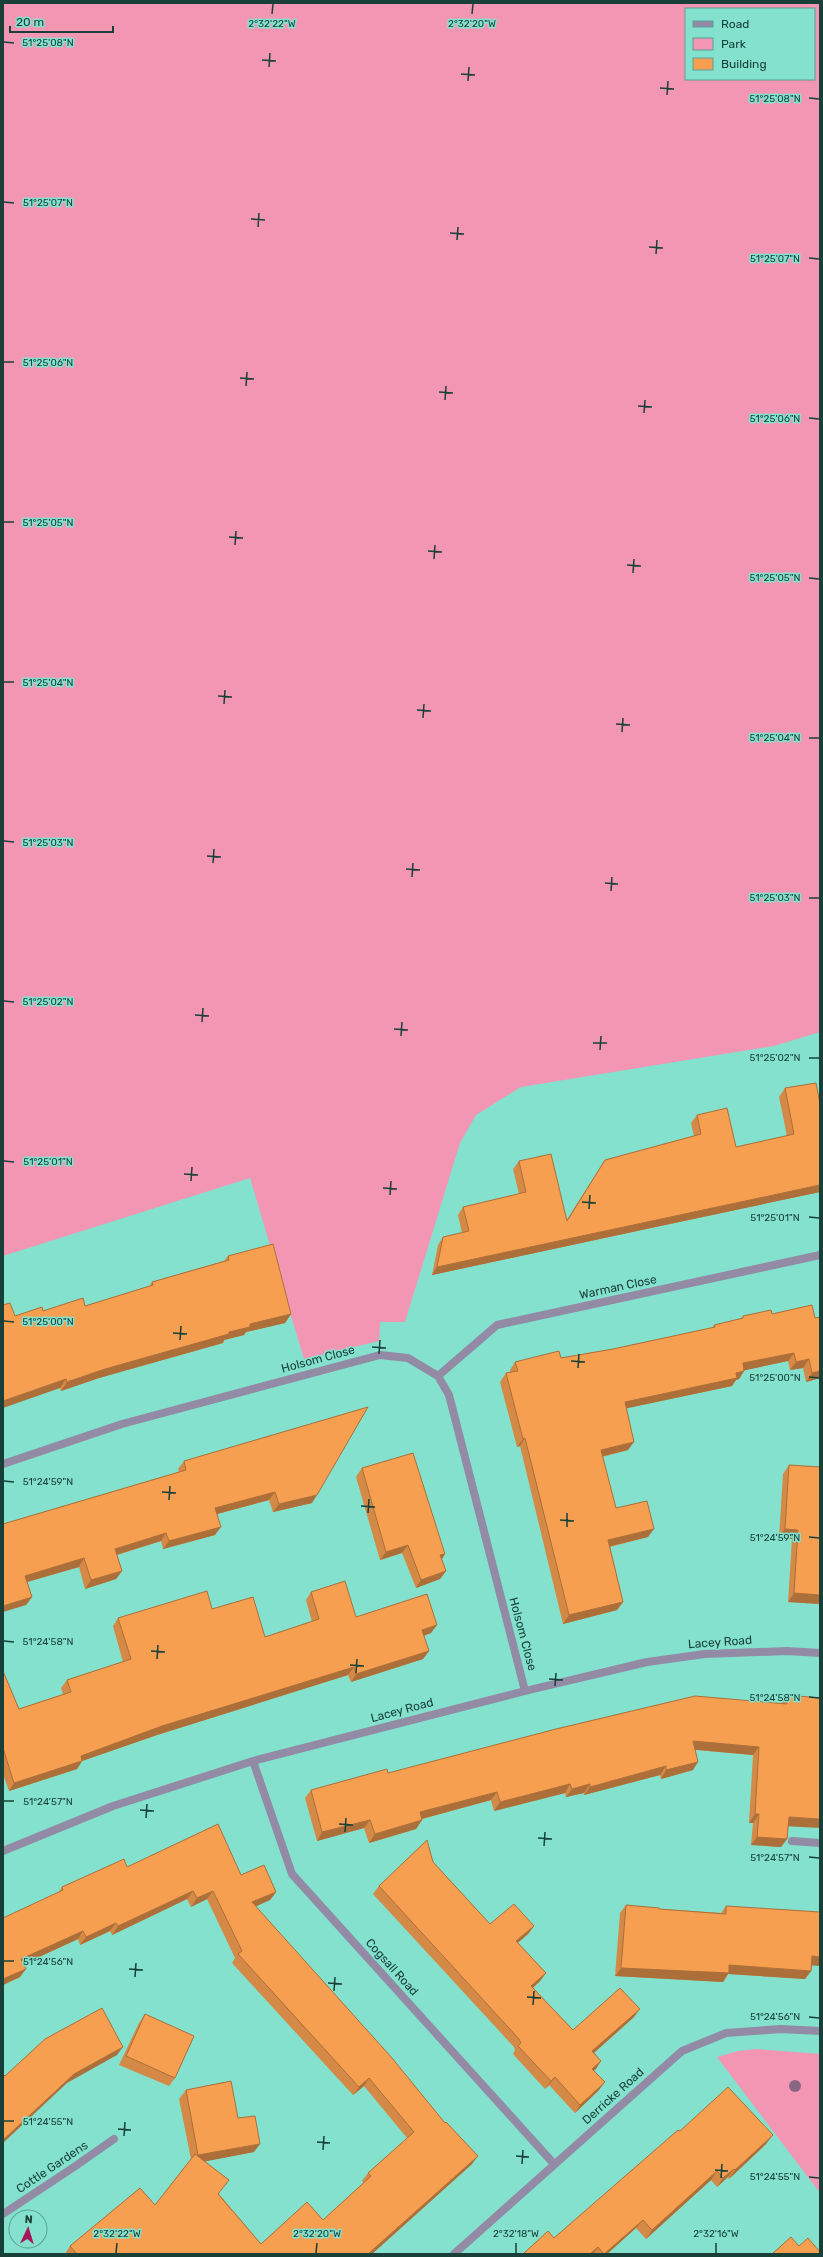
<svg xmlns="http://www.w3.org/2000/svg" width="823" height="2257" font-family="Rubik,sans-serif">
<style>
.green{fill:#f396b3;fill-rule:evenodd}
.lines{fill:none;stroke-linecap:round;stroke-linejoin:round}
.service{stroke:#938aa5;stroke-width:8}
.minor{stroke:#938aa5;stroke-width:8}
.tree{fill:#8a6685}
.wall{fill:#d48946}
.shaded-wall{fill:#ac6f39}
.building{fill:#f69f51;stroke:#ac6f39}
.ticks{fill:none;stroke:#184039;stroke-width:1.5}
.labels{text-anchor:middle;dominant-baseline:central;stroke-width:3;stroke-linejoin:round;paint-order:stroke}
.street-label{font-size:12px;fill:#184039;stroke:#84e1ce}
.ticks-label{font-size:10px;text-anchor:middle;fill:#184039;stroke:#84e1ce;stroke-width:3;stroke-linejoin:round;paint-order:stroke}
</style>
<rect width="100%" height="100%" fill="#84e1ce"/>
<path class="green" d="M3,3h817v1029l-46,14 -253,41 -45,28 -16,28 -55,179h-25l-1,19 -75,18 -54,-181 -247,78zM686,9h128v70h-128z
M757,2049l63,5v139l-103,-136 21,-6z"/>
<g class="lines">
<path class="service" d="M792,1841l28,2"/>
<path class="minor" d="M438,1376l59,-51 323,-70
M3,1464l119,-40 258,-69 28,3 30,18 11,19 76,296
M253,1761l39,113 262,290
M3,1851l110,-45 140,-45 272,-70 122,-29 58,-8 82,-3 33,2
M3,2214l71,-47 40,-28
M454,2254l228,-203 44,-18 55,-4 39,2"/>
</g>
<circle class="tree" cx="795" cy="2086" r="6"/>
<path class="wall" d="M785,1088l35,104 -169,36 -219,47 6,-30 5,-8 19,-4 -4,-18 5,-8 56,-13 -6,-25 6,-8 47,60 39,-61 89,-24 -3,-13 6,-8 39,32 51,-11 -8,-39z
M228,1256l63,58 -6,9 -39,9 -2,3 -20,5 -1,3 -124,35 -38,13 -1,-3 -45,-72 28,-5 42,-5 64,-19 3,-5 72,-21z
M812,1305l8,73 -14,4 -3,-14 -13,2 -2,-9 -44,9v1l-5,8 -3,1 -4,6 -106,22 2,42 -26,7 14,51 32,29 -38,10 13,55 -6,8 -54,14 -43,-178 -3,1 -17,-65 6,-9 4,-1v-2l5,-8 46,-4 52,-9 99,-21 2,-3 27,-6 2,-3 29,-2z
M184,1461l128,42 -39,9 -4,-12 -52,14 -2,21 -52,14 -2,-8 -44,14 5,16 -6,8 -31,10 -6,-22 -52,15 5,15 -6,8 -23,-81 176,-52 -1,-3z
M789,1465l31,2v137l-32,-2 4,-63 -13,-1 4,-64z
M362,1468l83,86 -3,5 4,12 -6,8 -24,9 -14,-35 -22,7 -24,-83z
M311,1592l45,25 75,16 -7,3 5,15 -6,8 -72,23 -3,-7 -191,60 -75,26 -5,8 -68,22 -6,-17v-103l16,38 44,-15 -2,-6 6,-8 56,-18 -10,-36 5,-8 94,-9 53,28 47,-15 -6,-22z
M787,1695l1,131 -1,13 -6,8 -30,-2 2,-22h-4l4,-68 -57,-5 -3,20 -32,9 -1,-4 -76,20v-2l-18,4 -1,-4 -71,18 -3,-11 -69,19v1l-6,9 -47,14 -5,-15 -47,13 -12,-43 6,-8 77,-17 394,-70z
M433,1862l57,62 44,2 -6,8 -10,9 28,30 -6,8 -7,7 40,42 61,-13 -40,36 7,8 -7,10 5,19 -24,23 -26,-28 -4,4 -32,-35 2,-4 -1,-3 -141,-153 6,-8z
M127,1867l114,8 35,17 -6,8 -15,6 217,258 -100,90h-307l5,-8 85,-41 36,-46 -12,-60 7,-9 52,28 16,34 -49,9 14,33 42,50 62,-24 41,-37 -2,-2 6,-8 39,-35 -43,-52 -11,9 -121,-132 3,-5 -28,-59 -16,8 -4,-8 -75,36 -2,-4 -30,14 -2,-6 -54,25 -4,13 -17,8 59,-98z
M626,1905l33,4 62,4 5,-7 86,59 -1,6 -6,8 -77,-5 -5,8 -108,-6 5,-63z
M145,2014l30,64 -6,8 -50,-21 20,-42z
M680,2131l86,13 -37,35 -1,-2 -11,10 -6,-7 -65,59 -10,-11 -29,26h-84l31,-16z"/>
<path class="shaded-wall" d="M820,1185v7l-169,36 -219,47 5,-8z
M291,1314l-6,9 -39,9 -2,3 -20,5 -1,3 -124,35 -38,13 6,-9 38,-13 124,-37 21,-8z
M794,1353l-6,8 -51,11 6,-9z
M809,1359l-6,9 -13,2 6,-8z
M744,1371l-5,8 -3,1 -4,6 -113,24 6,-8z
M820,1371v7l-14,4 6,-9z
M66,1379l-6,9 -57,20v-7z
M525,1438l-5,8 -3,1 6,-8z
M634,1442l-6,8 -33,8 6,-8z
M275,1492l-6,8 -59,16 5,-8z
M317,1495l-5,8 -39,9 6,-8z
M221,1527l-6,8 -52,14 6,-8z
M654,1529l-6,8 -46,11 6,-8z
M785,1529l13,1 -6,9 -13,-1z
M166,1533l-5,8 -52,16 6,-8z
M408,1545l-6,8 -22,7 6,-8z
M445,1554l-5,8v-7z
M84,1558l-5,9 -59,17 5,-8z
M122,1571l-6,8 -31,10 6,-9z
M446,1571l-6,8 -24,9 5,-8z
M794,1593l26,2v9l-32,-2z
M32,1597l-6,8 -23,7v-6z
M623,1602l-6,8 -54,14 6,-9z
M437,1625l-6,8 -14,5 5,-8z
M429,1651l-6,8 -72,23 5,-8z
M354,1667l-6,8 -191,60 -75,26 -5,8 -68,22 5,-8 67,-27 81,-30z
M693,1741l66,6 -6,8 -65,-6z
M698,1762l-5,8 -32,9 5,-9z
M666,1766l-6,9 -76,20 6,-8z
M570,1784l-5,9 -71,18 6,-9z
M590,1784l-6,9 -18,4 6,-8z
M497,1792l-6,8 -77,21 6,-9z
M755,1814h4l-6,9h-4z
M789,1817l31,2v9l-37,-2z
M370,1820l-6,8 -47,13 5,-9z
M422,1820l-6,9 -47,14 6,-9z
M757,1837l30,2 -6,8 -30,-2z
M193,1891l-6,8 -75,36 6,-9z
M213,1891l-6,8 -16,8 6,-9z
M276,1892l-6,8 -24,11 6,-9z
M116,1923l-6,8 -30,14 6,-8z
M534,1926l-6,8 -18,15 6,-8z
M83,1931l-5,8 -63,29 6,-9z
M812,1956l8,1v9l-14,-1z
M729,1965l82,6 -6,8 -77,-5 -5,8 -108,-6 6,-8z
M26,1969l-6,8 -17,8v-6z
M546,1973l-6,8 -14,13 5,-8z
M640,2009l-6,8 -47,42 5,-8z
M123,2047l-6,8 -50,28 -64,60v-3l71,-66z
M601,2061l-5,8 -9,8 5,-8z
M555,2077l-6,8 -4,4 6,-8z
M369,2078l-5,8 -11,9 6,-8z
M605,2082l-6,8 -24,23 5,-8z
M773,2135l-7,9 -37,35 6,-9z
M260,2144l-6,8 -62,12 6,-9z
M478,2156l-6,8 -100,90h-4z
M734,2169l-6,8 -11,10 6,-9z
M717,2171l-6,9 -65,59 6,-9z
M643,2220l-7,8 -29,26h-3z
M598,2247l-5,7h-3z"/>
<path class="building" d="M816,1083l4,21v81l-383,82 6,-30 26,-6 -6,-24 63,-15 -7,-31 32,-7 16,67 38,-61 96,-26 -4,-19 30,-7 9,39 58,-13 -9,-46z
M273,1244l18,70 -41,10v3l-21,5v2l-124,35 -38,13 -1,-3 -63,22v-96l7,-2 5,13 27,-9 1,4 40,-13 2,8 68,-21 -1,-3 77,-22 -1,-4z
M812,1305l3,13 5,-1v54l-8,2 -3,-14 -13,3 -2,-9 -51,10 1,8 -8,2 1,5 -112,24 9,40 -33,8 15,58 31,-7 7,28 -46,11 15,62 -54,13 -44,-177 -2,1 -17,-66 12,-2 -3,-9 44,-11 2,7 52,-9 102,-22 -1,-2 29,-7v-2l28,-6 1,4z
M368,1407l-51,88 -38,9 -4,-12 -60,16 6,19 -52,14 -3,-8 -51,16 7,22 -31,9 -7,-22 -59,18 7,21 -29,9v-82l183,-54 -2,-9z
M413,1453l32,101 -5,1 6,16 -25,9 -13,-35 -22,7 -24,-84z
M789,1465l31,2v128l-26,-2 4,-63 -13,-1z
M345,1581l11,36 71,-23 10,31 -15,5 7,21 -73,23 -2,-7 -192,59 -81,30 1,5 -68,22 -11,-35v-77l16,38 52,-17 -4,-12 64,-21 -13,-41 89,-27 5,18 41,-12 12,40 54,-18 -8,-27z
M787,1695l33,3v121l-31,-2 -2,22 -30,-2 2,-23h-4l4,-67 -66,-6 5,21 -32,8v-4l-76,21v-3l-18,5 -2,-5 -70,18 -3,-10 -77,20 2,8 -47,14 -5,-14 -48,12 -11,-42 76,-21 1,4 168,-44 139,-33 92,8z
M218,1824l23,51 23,-10 12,27 -24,10 140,156 53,65 1,-1 32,34 -110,98h-291l-7,-8 70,-58 15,17 40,-51 34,26 -11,14 43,50 46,-42 16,18 48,-44 -3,-3 46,-41 -45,-54 -10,9 -121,-133 4,-3 -29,-60 -16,7 -4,-7 -75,35 -2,-3 -30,14 -3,-6 -62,28 5,10 -23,10v-61l60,-28 -1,-3 62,-28 3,8z
M427,1840l6,22 57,62 24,-20 20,22 -18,15 30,32 -15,13 42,44 47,-42 20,21 -48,42 9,10 -9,8 13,13 -25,23 -25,-28 -4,4 -33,-35 3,-3 -2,-4 -140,-153z
M626,1905l33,3v1l67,5v-8l94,6v45l-8,-1 -1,15 -82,-6v8l-108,-5z
M102,2008l21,39 -49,27 -71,66v-66l2,2 40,-37z
M145,2014l49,22 -19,42 -49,-22z
M231,2081l7,37 17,-2 5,28 -62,11 -12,-65z
M728,2087l45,48 -38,35 -1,-1 -11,9 -6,-7 -65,59 -9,-10 -39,34 -6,-7 -8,7h-67l25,-23 6,7 124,-108 2,1z
M791,2237l8,9 9,-8 12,14v2h-48z"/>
<path class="ticks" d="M272,14l1,-10M472,14l1,-10M4,42l10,1M262,60l14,1M269,67l1,-14M461,74l14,1M468,81l1,-14M660,88l14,1M667,95l1,-14M809,98l10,1M4,202l10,1M251,219l14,1M258,227l1,-14M450,233l14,1M457,240l1,-13M649,247l14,1M656,254l1,-14M809,258l10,1M4,362h10M240,378l14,1M246,386l1,-14M439,392l14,1M445,400l1,-14M638,406l14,1M644,413l1,-13M809,418l10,1M4,522h10M229,537l14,1M235,545l1,-14M428,551l14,1M434,559l1,-14M627,565l14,1M633,573l1,-14M809,578l10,1M4,682h10M218,696l14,1M224,704l1,-14M417,710l14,1M423,718l1,-14M616,724l14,1M622,732l1,-14M809,738h10M4,841l10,1M207,856l14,1M213,863l1,-14M406,869l14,1M412,877l1,-14M605,883l13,1M611,891l1,-14M809,898h10M4,1001l10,1M195,1015l14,1M202,1022l1,-14M394,1029l14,1M401,1036l1,-14M593,1043h14M600,1050l1,-14M809,1058h10M4,1161l10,1M184,1174l14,1M191,1181l1,-14M383,1188l14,1M390,1195l1,-14M582,1202l14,1M589,1209l1,-14M809,1217l10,1M4,1321l10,1M173,1333l14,1M180,1340l1,-14M372,1347l14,1M379,1354l1,-14M571,1361l14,1M578,1368l1,-14M809,1377l10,1M4,1481l10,1M162,1492l14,1M169,1500l1,-14M361,1506l14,1M368,1513l1,-14M560,1520l14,1M567,1527v-14M809,1537l10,1M4,1641l10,1M151,1651l14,1M157,1659l1,-14M350,1665l14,1M356,1673l1,-14M549,1679l14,1M555,1686l1,-13M809,1697l10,1M4,1801h10M140,1810l14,1M146,1818l1,-14M339,1824l14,1M345,1832l1,-14M538,1838l14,1M544,1846l1,-14M809,1857l10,1M4,1961h10M129,1969l14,1M135,1977l1,-14M328,1983l14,1M334,1991l1,-14M527,1997l14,1M533,2005l1,-14M809,2017l10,1M4,2121h10M118,2129l13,1M124,2136l1,-14M317,2142l13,1M323,2150l1,-14M516,2156l13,1M522,2164l1,-14M715,2170l13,1M809,2177l10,1M721,2178l1,-14M116,2253l1,-10M316,2253l1,-10M516,2253v-10M716,2253v-10"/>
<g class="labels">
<g class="street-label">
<text transform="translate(618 1287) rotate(-12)">Warman Close</text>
<text transform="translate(318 1359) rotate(-15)">Holsom Close</text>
<text transform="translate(523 1634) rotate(75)">Holsom Close</text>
<text transform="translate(720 1642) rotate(-4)">Lacey Road</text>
<text transform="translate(402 1710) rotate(-15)">Lacey Road</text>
<text transform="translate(392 1967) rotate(48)">Cogsall Road</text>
<text transform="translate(613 2096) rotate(-42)">Derricke Road</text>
<text transform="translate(52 2167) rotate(-34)">Cottle Gardens</text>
</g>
</g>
<g class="ticks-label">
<text x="272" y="27">2°32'22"W</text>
<text x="472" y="27">2°32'20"W</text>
<text x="48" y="46">51°25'08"N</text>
<text x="775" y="102">51°25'08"N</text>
<text x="48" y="206">51°25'07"N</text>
<text x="775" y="262">51°25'07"N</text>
<text x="48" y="366">51°25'06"N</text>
<text x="775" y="422">51°25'06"N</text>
<text x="48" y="526">51°25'05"N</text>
<text x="775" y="581">51°25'05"N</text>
<text x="48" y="686">51°25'04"N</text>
<text x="775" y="741">51°25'04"N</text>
<text x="48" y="846">51°25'03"N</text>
<text x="775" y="901">51°25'03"N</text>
<text x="48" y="1005">51°25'02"N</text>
<text x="775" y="1061">51°25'02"N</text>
<text x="48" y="1165">51°25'01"N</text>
<text x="775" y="1221">51°25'01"N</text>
<text x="48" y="1325">51°25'00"N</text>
<text x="775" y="1381">51°25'00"N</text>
<text x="48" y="1485">51°24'59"N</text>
<text x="775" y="1541">51°24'59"N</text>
<text x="48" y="1645">51°24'58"N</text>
<text x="775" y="1701">51°24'58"N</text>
<text x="48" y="1805">51°24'57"N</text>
<text x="775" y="1861">51°24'57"N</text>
<text x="48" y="1965">51°24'56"N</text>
<text x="775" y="2020">51°24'56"N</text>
<text x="48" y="2125">51°24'55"N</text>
<text x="775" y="2180">51°24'55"N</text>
<text x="117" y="2237">2°32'22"W</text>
<text x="317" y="2237">2°32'20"W</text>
<text x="516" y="2237">2°32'18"W</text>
<text x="716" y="2237">2°32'16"W</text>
</g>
<rect width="823" height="2257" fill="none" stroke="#184039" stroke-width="8"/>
<rect x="685" y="8" width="130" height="72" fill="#84e1ce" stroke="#59a192"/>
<rect x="693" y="21" width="20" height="6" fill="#938aa5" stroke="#59a192"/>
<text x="721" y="28" font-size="12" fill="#184039">Road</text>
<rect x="693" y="38" width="20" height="12" fill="#f396b3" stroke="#59a192"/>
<text x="721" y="48" font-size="12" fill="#184039">Park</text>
<rect x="693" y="58" width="20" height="12" fill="#f69f51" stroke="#59a192"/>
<text x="721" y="68" font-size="12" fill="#184039">Building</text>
<g transform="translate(28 2229) rotate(4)"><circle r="19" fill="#84e1ce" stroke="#59a192"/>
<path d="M0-3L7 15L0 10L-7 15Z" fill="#a61759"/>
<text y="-6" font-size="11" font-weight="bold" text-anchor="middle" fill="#184039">N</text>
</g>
<path d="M10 26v6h103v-6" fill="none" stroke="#184039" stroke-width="2"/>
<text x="16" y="26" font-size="12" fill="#184039" stroke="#84e1ce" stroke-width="3" paint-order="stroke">20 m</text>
</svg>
